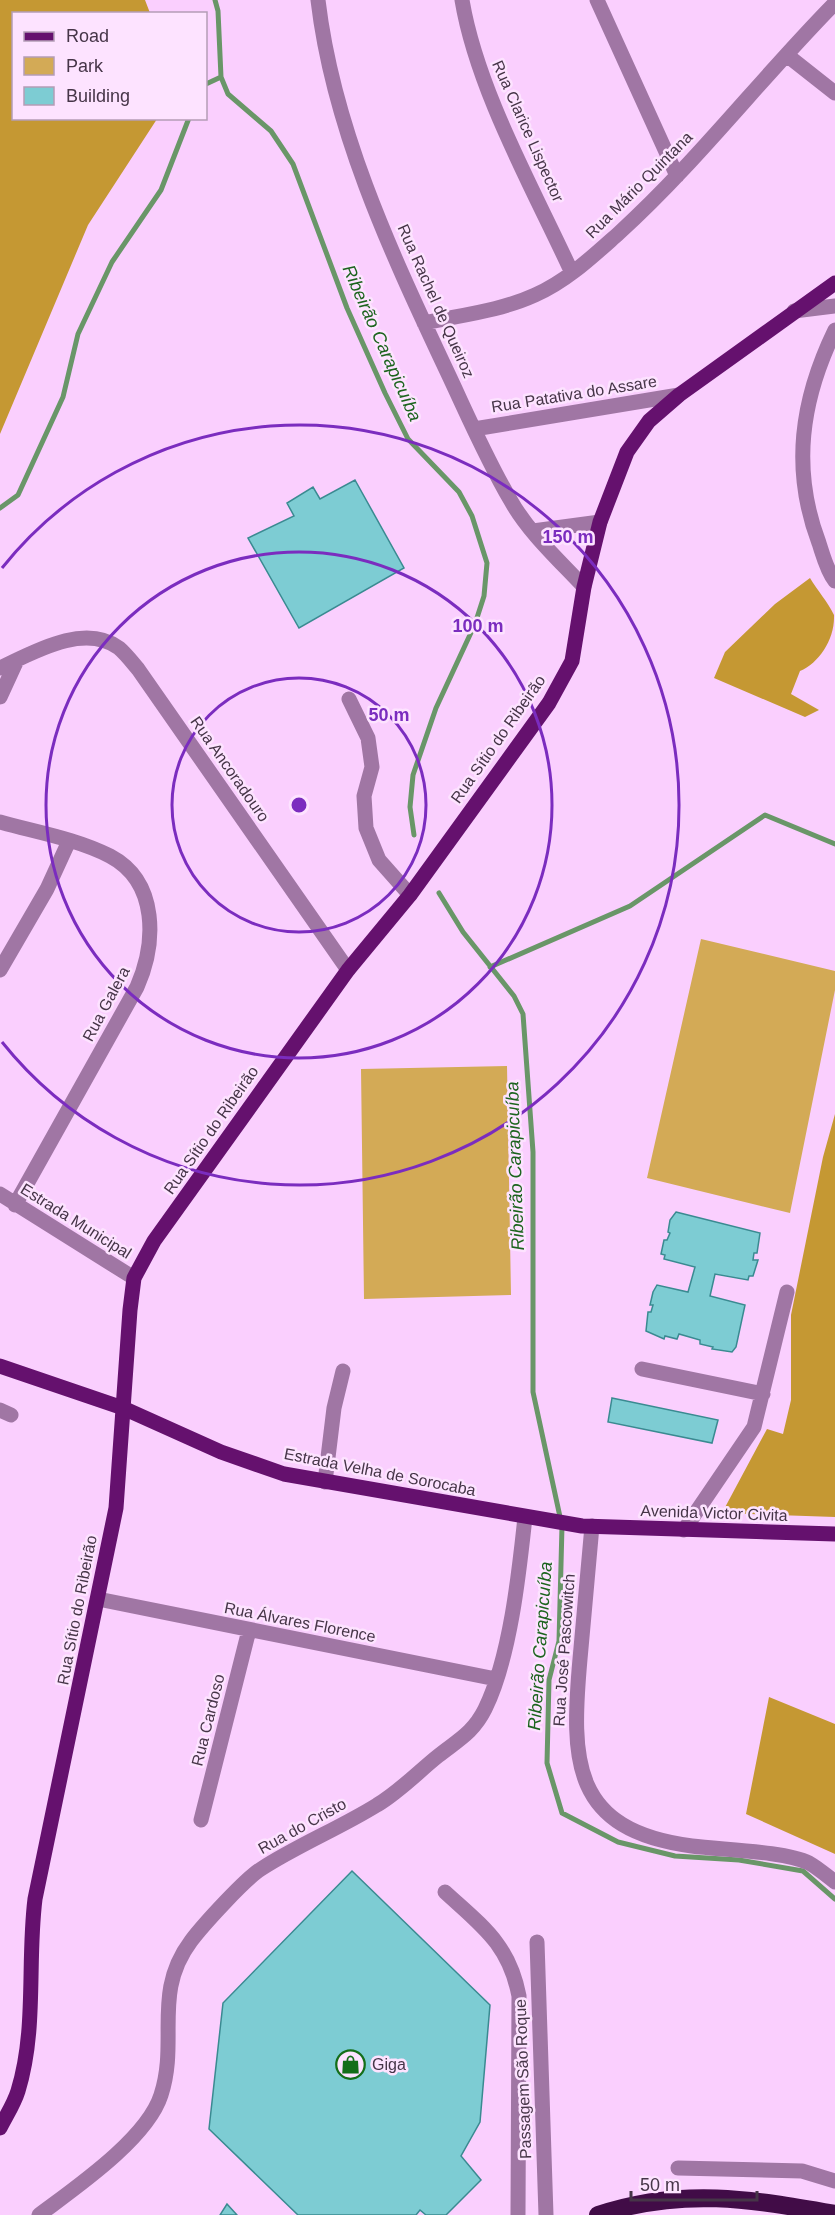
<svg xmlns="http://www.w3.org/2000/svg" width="835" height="2215" font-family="Arial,sans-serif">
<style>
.green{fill:#d3aa56}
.forest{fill:#c59833}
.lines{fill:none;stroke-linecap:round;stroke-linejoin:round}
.stream{stroke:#699668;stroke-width:5}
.building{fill:#7dccd3;stroke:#3a8a91;stroke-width:1.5}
.minor{stroke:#a076a4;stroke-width:15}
.major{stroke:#65116e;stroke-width:15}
.highway{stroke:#410c47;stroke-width:18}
.ring{fill:none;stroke:#7b2cbf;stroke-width:3}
.labels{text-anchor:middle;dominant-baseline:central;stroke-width:5;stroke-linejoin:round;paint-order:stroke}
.street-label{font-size:16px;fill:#463548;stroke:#fde3ff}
.poi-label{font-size:16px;fill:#463548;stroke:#fde3ff;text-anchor:start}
.water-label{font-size:18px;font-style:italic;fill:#1c641e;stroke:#fde3ff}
.centre{fill:#7b2cbf;stroke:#fde3ff;stroke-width:3}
.ring-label{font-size:18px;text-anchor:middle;font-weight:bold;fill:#7b2cbf;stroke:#fde3ff;stroke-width:5;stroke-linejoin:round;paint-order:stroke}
</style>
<rect width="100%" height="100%" fill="#facffe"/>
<path class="green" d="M701,939l134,32v19l-45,223 -143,-35z
M507,1066l4,229 -147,4 -3,-230z"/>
<path class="forest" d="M0,0h145l5,13 -136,1v104l143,1 -69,106 -88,209z
M810,578c7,12 18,24 24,37 1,24 -15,48 -34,56l-9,23 28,16 -14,7 -91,-39 11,-26 50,-48z
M835,1114v403l-113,-4 45,-84 16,5 8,-34v-85l32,-158z
M769,1697l66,27v130l-89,-40z"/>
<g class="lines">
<path class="stream" d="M215,0l3,11 3,66 7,17 43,37 22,33 54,144 38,85 23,46 51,53 13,24 15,47 -3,33 -9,28 -39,84 -23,67 -3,32 4,28
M206,84l15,-7
M0,508l18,-13 45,-98 15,-63 34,-72 49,-72 28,-72
M439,893l24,39 51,64 9,18 10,138v240l29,134 -3,115 -10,39 -2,83 15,50 56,29 57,14 64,4 64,11 32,28
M490,967l140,-61 135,-91 70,29"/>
</g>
<path class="building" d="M355,480l49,88 -105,60 -51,-90 46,-22 -7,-13 26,-16 7,12z
M676,1212l84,21 -3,20h-3l-1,7h5l-5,16h-4l-1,4 -33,-6 -5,22 35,9 -9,42 -4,5 -20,-3 1,-2 -13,-3v-4l-21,-6 -2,5 -12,-3 -1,3 -18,-8 2,-19h3l2,-7h-3l3,-13 4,-7 31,7 7,-25 -31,-8 1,-4 -4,-1 3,-14h3l3,-7 -2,-1 2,-12z
M612,1398l106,22 -6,23 -104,-21z
M352,1871l138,134 -10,117 -19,34 20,24 -35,35h-20l-6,-5 -4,5h-118l-89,-86 14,-126z
M227,2204l10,11h-17z"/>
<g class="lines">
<path class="minor" d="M318,0c15,127 71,248 125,363 22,46 42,94 68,138 18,32 48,59 73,86
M462,0c15,90 72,190 110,273
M597,0l80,176
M788,56l47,37
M794,311l41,-5
M424,323c37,-8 76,-12 111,-28 32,-14 58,-39 84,-62 78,-71 142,-155 216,-230
M835,330c-34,70 -44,139 -16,213 4,12 8,28 16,38
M474,429l205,-34
M533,531l67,-9
M0,668c32,-15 84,-46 119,-20 7,6 13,14 19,21l210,301
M0,697l17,-37
M349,699l19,39 4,29 -8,29 2,32 13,32 31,35
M0,822c36,10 77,17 110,34 49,26 46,88 27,131l-122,218
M0,970l47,-81 22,-48
M0,1194l134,84
M642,1369l121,25
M0,1410l11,5
M325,1482l9,-74 9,-37
M592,1526c-4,44 -8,89 -12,133 -9,102 -9,171 112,187 30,4 93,5 117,17 9,5 18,13 26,19
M684,1530l70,-103 33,-135
M98,1599l398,80
M201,1820l48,-190
M445,1892c37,34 64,52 74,104l-1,219
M537,1942l9,273
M678,2168l124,3 33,10
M39,2215c36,-27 108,-76 122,-120 18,-55 -9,-102 30,-154 12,-16 54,-62 70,-72 37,-24 79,-41 116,-64 22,-13 41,-33 61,-49 20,-16 35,-23 47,-47 25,-51 34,-135 40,-192"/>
<path class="major" d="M0,1366l123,42 98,44 63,22 298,52 253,8
M0,2128c6,-12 14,-24 18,-37 19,-62 9,-128 17,-192l81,-391 14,-198 4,-32 20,-37 194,-271 62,-75 139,-192 23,-42 12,-74 16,-65 27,-70 22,-31 30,-26 156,-112"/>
<path class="highway" d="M598,2215c84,-28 153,-16 237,-1"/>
</g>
<g class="ring">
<circle cx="299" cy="805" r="127"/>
<circle cx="299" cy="805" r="253"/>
<path d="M2 568A380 380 0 1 1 2 1042"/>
</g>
<defs>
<symbol id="shop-ring" viewBox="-11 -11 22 22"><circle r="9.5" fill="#fde3ff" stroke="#146e19" stroke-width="1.5"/><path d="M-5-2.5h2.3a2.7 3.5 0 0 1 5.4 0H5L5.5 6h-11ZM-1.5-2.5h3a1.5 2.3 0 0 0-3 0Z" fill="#146e19"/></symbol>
</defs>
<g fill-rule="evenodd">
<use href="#shop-ring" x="334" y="2048" width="33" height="33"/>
</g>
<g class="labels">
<g class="street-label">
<text transform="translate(528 131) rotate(66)">Rua Clarice Lispector</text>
<text transform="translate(639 185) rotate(-45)">Rua Mário Quintana</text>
<text transform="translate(436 301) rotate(66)">Rua Rachel de Queiroz</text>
<text transform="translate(574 394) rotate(-9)">Rua Patativa do Assare</text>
<text transform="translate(498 739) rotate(-55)">Rua Sítio do Ribeirão</text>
<text transform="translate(230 769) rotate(55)">Rua Ancoradouro</text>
<text transform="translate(106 1004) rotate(-62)">Rua Galera</text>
<text transform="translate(211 1130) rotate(-55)">Rua Sítio do Ribeirão</text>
<text transform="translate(76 1221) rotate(32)">Estrada Municipal</text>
<text transform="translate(380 1472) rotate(11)">Estrada Velha de Sorocaba</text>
<text transform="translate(714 1513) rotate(2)">Avenida Victor Civita</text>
<text transform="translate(77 1610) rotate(-79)">Rua Sítio do Ribeirão</text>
<text transform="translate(300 1622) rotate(11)">Rua Álvares Florence</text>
<text transform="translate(564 1650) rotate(-86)">Rua José Pascowitch</text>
<text transform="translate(208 1720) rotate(-76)">Rua Cardoso</text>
<text transform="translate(302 1826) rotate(-29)">Rua do Cristo</text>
<text transform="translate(523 2079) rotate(-92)">Passagem São Roque</text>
</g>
<g class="poi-label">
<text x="372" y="2064">Giga</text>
</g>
<g class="water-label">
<text transform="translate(382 343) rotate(66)">Ribeirão Carapicuíba</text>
<text transform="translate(515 1166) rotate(-92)">Ribeirão Carapicuíba</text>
<text transform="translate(540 1646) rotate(-86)">Ribeirão Carapicuíba</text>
</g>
</g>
<circle cx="299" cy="805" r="9" class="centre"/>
<g class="ring-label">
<text x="568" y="543">150 m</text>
<text x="478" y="632">100 m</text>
<text x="389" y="721">50 m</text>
</g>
<rect x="12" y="12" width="195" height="108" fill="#fde3ff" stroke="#b49db6" stroke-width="1.5"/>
<rect x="24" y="32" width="30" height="9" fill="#65116e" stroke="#b49db6" stroke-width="1.5"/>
<text x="66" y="42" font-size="18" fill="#463548">Road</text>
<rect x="24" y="57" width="30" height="18" fill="#d3aa56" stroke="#b49db6" stroke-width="1.5"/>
<text x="66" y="72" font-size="18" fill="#463548">Park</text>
<rect x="24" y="87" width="30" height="18" fill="#7dccd3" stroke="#b49db6" stroke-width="1.5"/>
<text x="66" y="102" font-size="18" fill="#463548">Building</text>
<path d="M631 2191v9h126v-9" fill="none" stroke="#463548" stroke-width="3"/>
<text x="640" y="2191" font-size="18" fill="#463548" stroke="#fde3ff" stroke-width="4.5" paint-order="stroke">50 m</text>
</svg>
